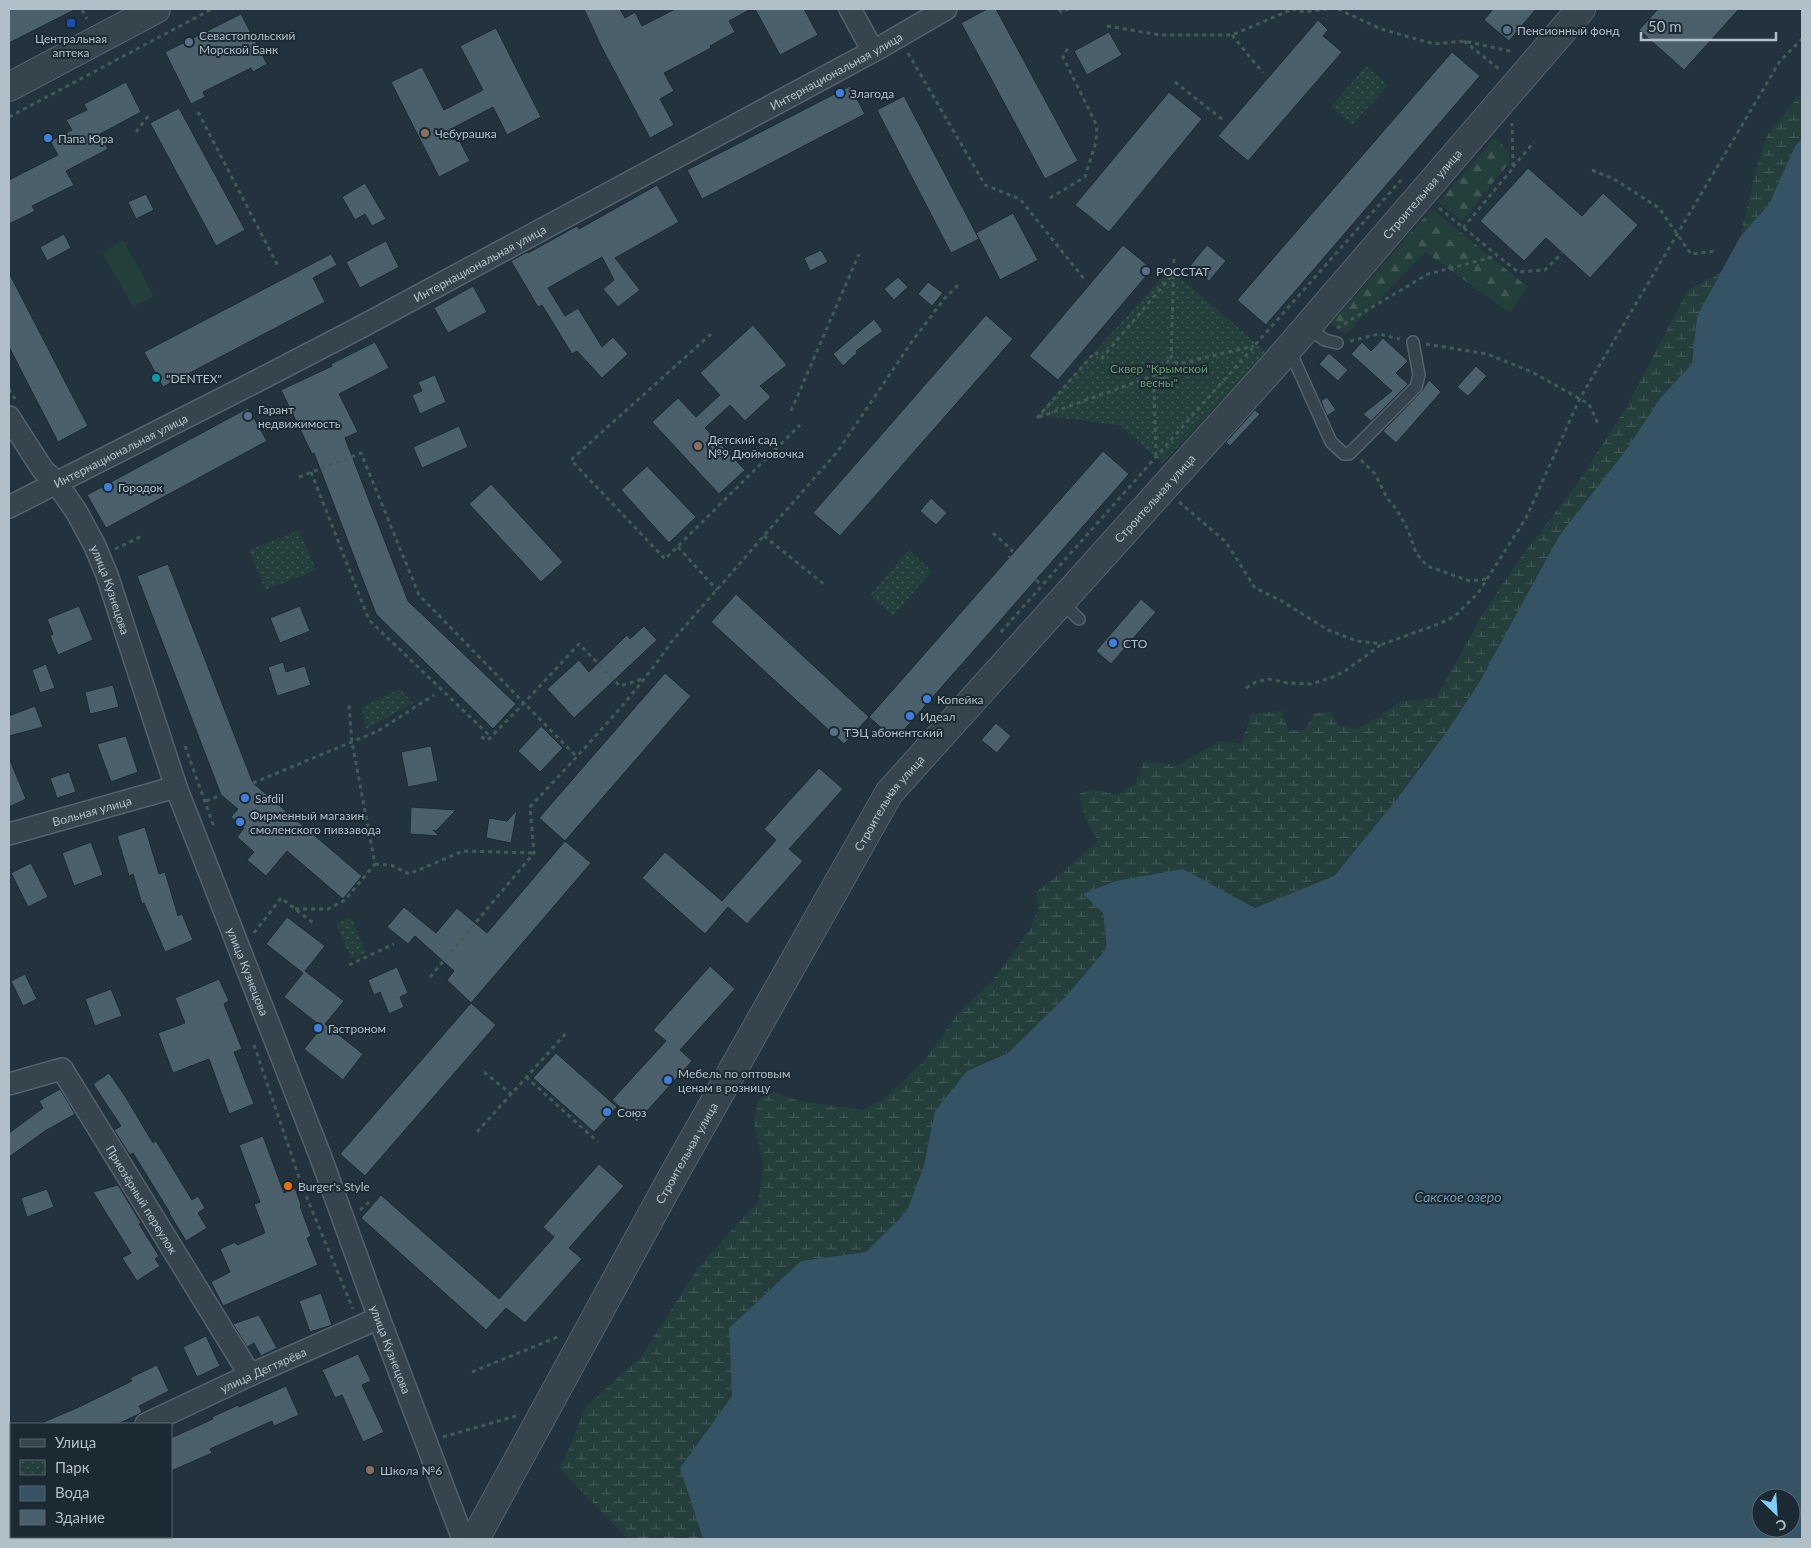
<svg xmlns="http://www.w3.org/2000/svg" width="1811" height="1548" font-family="Lato,sans-serif">
<style>
.forest{fill:url(#forest-firs)}
.wetland{fill:url(#wetland-marsh)}
.park{fill:url(#park-dots)}
.pitch{fill:#243e3b}
.water{fill:#355365;fill-rule:evenodd}
.building{fill:#4c606b;stroke:#1d2b34}
.lines{fill:none;stroke-linecap:round;stroke-linejoin:round}
.service-casing{stroke:#54626b;stroke-width:14}
.minor-casing{stroke:#54626b;stroke-width:24}
.tertiary-casing{stroke:#54626b;stroke-width:30}
.path{stroke:#425a58;stroke-width:3;stroke-dasharray:4 4;stroke-linecap:butt}
.service{stroke:#36444d;stroke-width:11}
.minor{stroke:#36444d;stroke-width:21}
.tertiary{stroke:#36444d;stroke-width:28}
.transit-dot{fill:#1a4fb4;stroke:#1b2932;stroke-width:2}
.service-dot{fill:#5c6f8a;stroke:#1b2932;stroke-width:2}
.shop-dot{fill:#3f7fe0;stroke:#1b2932;stroke-width:2}
.education-dot{fill:#8d6e63;stroke:#1b2932;stroke-width:2}
.culture-dot{fill:#0f9aa8;stroke:#1b2932;stroke-width:2}
.food-dot{fill:#e8710a;stroke:#1b2932;stroke-width:2}
.labels{text-anchor:middle;dominant-baseline:central;stroke-width:4;stroke-linejoin:round;paint-order:stroke}
.poi-label{font-size:12px;fill:#b1bfc9;stroke:#1b2932;text-anchor:start}
.street-label{font-size:12px;fill:#b1bfc9;stroke:#1b2932}
.park-label{font-size:12px;fill:#679b68;stroke:#1b2932}
.water-label{font-size:14px;font-style:italic;fill:#7097ad;stroke:#1b2932}
</style>
<defs>
<pattern id="forest-firs" width="22" height="20" patternUnits="userSpaceOnUse" patternTransform="scale(1.25)"><rect width="22" height="20" fill="#243e3b"/><path d="M5 1l3.5 6h-7zM16 11l3.5 6h-7z" fill="#415856"/></pattern>
<pattern id="wetland-marsh" width="20" height="14" patternUnits="userSpaceOnUse" patternTransform="scale(1.25)"><rect width="20" height="14" fill="#243e3b"/><path d="M1 5h8M5 5V1M11 12h8M15 12V8" fill="none" stroke="#415856"/></pattern>
<pattern id="park-dots" width="8" height="8" patternUnits="userSpaceOnUse" patternTransform="scale(1.25)"><rect width="8" height="8" fill="#243e3b"/><path d="M2 2h.1M6 6h.1" fill="none" stroke="#415856" stroke-width="1.8" stroke-linecap="round"/></pattern>
</defs>
<rect width="100%" height="100%" fill="#22333d"/>
<path class="forest" d="M1495,138l14,13v12l-47,58 -24,-19z
M1432,209l96,78 -18,26 -85,-61 -79,82 -15,-11z"/>
<path class="wetland" d="M1802,92v47l-7,7 -26,58 -29,33 17,-71 10,-31z
M1720,273l-23,43 -5,48 -31,33 -201,314 22,68 -55,-22 -31,43 -63,76 -78,33 -72,-40 -99,25 19,19 4,35 -41,48 -58,57 -41,18 -32,40 -11,54 -17,46 -41,41 -65,9 -72,67 3,68 -52,72 23,71h-75l-69,-71 9,-17 17,-43 56,-51 57,-89 60,-67 6,-35 -10,-42 4,-25 16,-7 25,9 63,9 20,-10 42,-39 33,-46 35,-34 38,-52 9,-23 -3,-14 32,-25 30,-26 -13,-23 -6,-24 12,-5 26,6 19,-12 8,-21 35,3 40,-24 22,3 10,-30 31,-3 6,19h17l9,-17 17,-1 7,13 17,4 18,-9 27,-18 36,-4 48,-86 34,-51 59,-77 49,-76 62,-118z"/>
<path class="park" d="M1366,66l22,19 -36,40 -21,-18z
M1170,269l96,83 -103,111 -44,-38 -82,-10z
M299,530l17,40 -51,20 -16,-40z
M909,550l23,21 -39,45 -23,-21z
M400,689l13,14 -47,26 -4,-22z
M351,917l15,36 -15,6 -15,-36z"/>
<path class="pitch" d="M123,240l31,56 -21,11 -31,-55z"/>
<path class="water" d="M1802,139v1400h-1099l-23,-71 52,-72 -3,-68 72,-67 65,-9 41,-41 17,-46 11,-54 32,-40 41,-18 58,-57 41,-48 -4,-35 -20,-19 33,-13 67,-12 72,39 79,-32 62,-76 50,-67 34,-52 79,-145 68,-87 34,-52 31,-33 5,-48 43,-79 29,-33 26,-58zM1761,1498h30v30h-30z"/>
<path class="building" d="M9,9h67l-67,34z
M584,9h36l5,9 10,-6 7,14 33,-17h76l-22,12 6,11 -25,14 1,2 -47,25 10,18 -14,8 14,26 -24,13 -48,-90z
M755,9h49l14,26 -38,20z
M987,9h9l82,152 -33,18 -84,-156z
M1493,9h43l-27,32 -25,-21z
M1658,9h81l-55,61 -45,-40z
M241,14l26,50 -14,8 -2,-4 -48,24 2,5 -14,7 -26,-52z
M1318,20l10,10 -5,6 19,16 -94,109 -30,-25z
M496,28l45,89 -34,18 -14,-28 -40,21 17,33 -31,16 -48,-95 31,-15 22,43 39,-20 -23,-44z
M1109,32l13,23 -35,20 -13,-24z
M1452,52l28,24 -214,249 -29,-25z
M126,82l15,30 -41,22 8,15 -42,22 8,14 -42,21 3,5 -26,13v-44l49,-25 -8,-14 22,-11 -6,-10 21,-10 -3,-6z
M850,86l15,28 -163,85 -15,-29z
M1169,92l33,27 -93,113 -34,-27z
M904,96l75,143 -28,14 -74,-143z
M179,108l66,122 -29,16 -66,-123z
M1528,168l54,48 21,-23 35,32 -48,53 -44,-40 -22,23 -44,-40z
M365,183l21,36 -14,7 -7,-12 -10,6 -13,-23z
M657,185l22,37 -64,36 25,32 -22,17 -15,-18 11,-9 -12,-23 -54,31 17,28 13,-8 24,39 11,-10 15,17 -26,24 -25,-27 -5,3 -30,-49 -4,2 -27,-46 16,-9 1,1 49,-27 2,3z
M146,194l8,16 -18,9 -8,-17z
M1013,213l25,47 -38,20 -24,-47z
M64,234l7,14 -24,13 -7,-14z
M386,241l13,26 -39,21 -14,-26z
M1123,245l29,24 -94,111 -29,-24z
M1207,245l19,16 -17,20 -19,-15z
M821,250l7,12 -18,9 -6,-13z
M331,254l6,11 -24,13 12,24 -162,85 -19,-35z
M9,273l79,153 -30,16 -49,-95z
M898,277l10,10 -14,13 -10,-11z
M928,282l15,11 -11,13 -14,-12z
M473,286l14,26 -39,21 -14,-25z
M986,315l27,24 -173,197 -27,-23z
M874,319l9,12 -27,20 1,2 -14,13 -10,-12z
M753,325l34,40 -27,21 11,11 -26,24 -15,-16 -25,23 40,42 -26,24 -67,-72 26,-24 18,19 24,-22 -20,-22z
M1383,338l25,23 -12,12 12,11 -37,37 -8,-7 29,-23 -41,-37 11,-12 9,9z
M375,342l14,26 -50,26 19,38 -13,6 63,163 108,103 -23,25 -117,-115 -62,-161 -2,1 -31,-64 51,-24 -1,-2z
M1329,353l19,17 -10,11 -19,-17z
M1476,366l11,10 -19,20 -11,-9z
M435,375l11,27 -26,12 -8,-19 10,-4 -4,-9z
M1429,380l12,12 -45,51 -13,-12 38,-39z
M1327,397l9,13 -9,6 -6,-15z
M248,408l19,33 -161,87 -19,-33z
M1255,410l5,4 -30,32 -4,-4z
M459,426l9,21 -46,21 -9,-21z
M1103,451l26,23 -234,266 -26,-23z
M647,466l49,51 -27,26 -48,-53z
M491,484l72,78 -22,20 -72,-78z
M931,498l16,15 -11,12 -16,-14z
M168,564l85,219 109,93 -19,23 -56,-48 -21,25 -19,-16 7,-8 -17,-15 7,-9 -13,-11 7,-8 -17,-14 -84,-219z
M736,594l133,123 -25,27 -133,-122z
M1141,599l15,13 -45,52 -15,-13z
M79,606l14,34 -35,15 -8,-19 3,-2 -6,-15z
M300,606l10,25 -30,12 -10,-25z
M644,626l13,14 -83,78 -27,-29 32,-29 10,12 38,-37 3,4z
M283,662l3,10 19,-6 6,19 -34,11 -9,-29z
M46,664l9,24 -15,5 -8,-23z
M665,673l26,23 -126,145 -26,-23z
M113,685l6,22 -29,7 -5,-22z
M35,706l8,21 -34,9v-20z
M996,723l15,13 -14,17 -16,-13z
M541,726l22,22 -23,24 -22,-21z
M126,736l12,36 -27,10 -14,-38z
M431,746l7,35 -30,6 -7,-35z
M9,758l17,41 -17,8z
M819,768l24,21 -54,60 14,12 -56,63 -19,-17 -23,27 -63,-56 23,-26 57,49 54,-61 -12,-11z
M69,772l7,20 -19,6 -7,-20z
M411,807l45,3 -20,21 -3,-1 6,6 -29,-2z
M517,810l-6,33 -25,-5 3,-20 18,3z
M145,827l14,47 6,-2 13,44 4,-2 11,26 -28,12 -21,-49 -2,1 -9,-30 -4,2 -12,-40z
M565,841l26,22 -120,140 -24,-23 7,-9 -39,-35 -7,8 -21,-17 17,-20 32,26 21,-25 30,25z
M91,842l12,33 -29,11 -12,-33z
M31,863l17,34 -20,10 -17,-34z
M287,917l38,29 -20,25 39,30 -19,23 38,30 -20,26 -39,-31 18,-22 -38,-30 19,-24 -37,-29z
M710,966l25,23 -55,61 12,11 -55,61 -25,-22 54,-59 -13,-11z
M397,967l11,26 -8,4 4,10 -15,7 -9,-22 -6,3 -6,-15z
M25,974l12,25 -14,7 -12,-25z
M219,979l10,22 -5,3 18,45 -8,3 20,52 -25,10 -20,-55 -36,14 -15,-40 27,-10 -10,-25z
M111,989l11,27 -27,10 -10,-27z
M471,1003l25,22 -131,151 -25,-22z
M556,1053l61,54 -23,25 -61,-54z
M109,1073l16,23 28,47 3,-2 36,59 6,-4 7,12 -7,5 9,15 -21,13 -17,-28h1l-37,-60 -3,2 -16,-25 7,-4 -28,-42z
M60,1089l15,25 -30,17 -36,26v-24l34,-25 -4,-7z
M263,1136l21,57 11,-5 6,17 -1,1 11,30 -4,2 11,27 -95,41 -12,-24 19,-10 -10,-23 15,-7 2,3 28,-12 -11,-29 6,-2 -21,-57z
M599,1164l25,22 -55,62 13,11 -57,64 -19,-15 -20,22 -125,-112 20,-23 118,104 55,-62 -11,-10z
M118,1185l23,38 -2,1 20,32 -4,3 5,7 -23,15 -15,-23 9,-5 -38,-61z
M47,1189l7,18 -27,10 -6,-19z
M321,1293l11,32 -22,7 -11,-31z
M259,1315l18,33 -16,8 -7,-13 -7,4 -14,-23z
M206,1336l14,30 -23,11 -14,-30z
M358,1354l13,27 -9,4 22,47 -21,10 -21,-47 -7,3 -13,-28z
M157,1365l12,26 -30,15 3,6 -3,2 -21,10h-79l40,-17 53,-26 -2,-3z
M286,1386l13,29 -25,11 -2,-5 -62,28 2,4 -41,18v-33l42,-19 -1,-2 26,-12 1,2z"/>
<g class="lines">
<defs>
<path id="service" d="M1307,327l18,13 12,3
M1285,352l10,10 36,80 13,12h5l67,-67 3,-12 -6,-33
M1061,602l18,17"/>
<g id="minor">
<path d="M850,9l23,42"/>
<path id="s1" d="M9,417l34,53 13,12 20,29 18,33 13,31 69,212 144,368 59,163 84,221"/>
<path id="s2" d="M9,507l248,-126 102,-53 520,-280 67,-39"/>
<path id="s3" d="M9,834l167,-47"/>
<path id="s4" d="M9,1084l53,-15 188,306"/>
<path id="s5" d="M146,1424l104,-49 129,-57"/>
<path d="M9,1490l2,-2"/>
</g>
<g id="tertiary">
<path d="M9,87l147,-78"/>
<path id="s6" d="M475,1539l198,-363 216,-383 388,-431 304,-353"/>
</g>
</defs>
<use href="#service" class="service-casing"/>
<use href="#minor" class="minor-casing"/>
<use href="#tertiary" class="tertiary-casing"/>
<path class="path" d="M1059,9l2,3 7,-3
M1292,9l12,3 23,-3
M1338,9l43,20 53,15 30,-3 50,11
M82,10l5,9
M1107,26l53,9h72l61,-26
M1232,35l31,38
M1464,41l35,28 -1,1
M908,53l77,132 35,14 65,81
M1175,82l48,38
M198,112l81,156
M9,117l203,-108
M136,132l13,-17
M1513,167l21,-25
M1592,170l22,9 45,29 32,46 24,-3
M1050,198l35,-21 11,-35 1,-16 -34,-69 6,-11
M1439,208l79,64 27,-2 17,-17
M1463,228l50,-60 -1,-45
M1174,259l-3,99 7,6 76,-18
M1337,328l91,-54 69,-18
M711,334l-140,126 94,99 135,-134
M1350,341l29,-7 21,5
M1426,344l61,10 45,18 57,32 10,22
M1163,379l-7,-4 15,-17
M9,389l6,10
M791,411l68,-157
M1039,417l117,-42
M1037,418l58,-66 7,6 72,-85
M1156,456l-2,-67 24,-25
M1361,460l14,14 12,24 10,12 11,20 8,23 11,13 43,15 16,-2
M311,472l58,148 122,117
M299,477l62,-24 58,142 105,108 55,-59 41,42 22,-7
M1179,502l47,40 29,46 25,12 48,30 29,11 26,3 56,-20 16,-8 23,-23 48,-75 54,-120 200,-337 22,-22
M993,533l19,17 -3,8
M764,536l61,49
M678,547l39,43
M115,549l27,-13
M1036,580l6,5
M1001,632l400,-452
M1246,688l10,-6 12,-3 20,4 23,1 22,-7 12,-6 37,-27
M481,737l7,3 36,-37 53,54
M185,746l29,81
M253,783l125,-52 56,-36
M206,801l15,-6
M375,864l16,1 18,9 54,-23 71,2
M295,909h33l17,-9 30,-36 -23,-122 -3,-37
M254,933l27,-35 35,27
M349,965l45,-21
M430,977l104,-124 -4,-46c48,-52 102,-107 142,-166l166,-190 75,-111 32,-42 15,-15
M254,1045l48,141 51,123
M484,1072l27,22
M526,1077l72,65
M477,1132l90,-100
M360,1210l9,-8
M472,1372l88,-36
M443,1437l73,-21"/>
<use href="#service" class="service"/>
<use href="#minor" class="minor"/>
<use href="#tertiary" class="tertiary"/>
</g>
<rect class="transit-dot" x="66" y="18" width="10" height="10" rx="2.5"/>
<g class="service-dot">
<circle cx="1507" cy="30" r="5"/>
<circle cx="189" cy="42" r="5"/>
<circle cx="1146" cy="271" r="5"/>
<circle cx="248" cy="416" r="5"/>
<circle cx="834" cy="732" r="5"/>
</g>
<g class="shop-dot">
<circle cx="840" cy="93" r="5"/>
<circle cx="48" cy="138" r="5"/>
<circle cx="108" cy="487" r="5"/>
<circle cx="1113" cy="643" r="5"/>
<circle cx="927" cy="699" r="5"/>
<circle cx="910" cy="716" r="5"/>
<circle cx="245" cy="798" r="5"/>
<circle cx="240" cy="822" r="5"/>
<circle cx="318" cy="1028" r="5"/>
<circle cx="668" cy="1080" r="5"/>
<circle cx="607" cy="1112" r="5"/>
</g>
<g class="education-dot">
<circle cx="425" cy="133" r="5"/>
<circle cx="698" cy="446" r="5"/>
<circle cx="370" cy="1470" r="5"/>
</g>
<circle class="culture-dot" cx="156" cy="378" r="5"/>
<circle class="food-dot" cx="288" cy="1186" r="5"/>
<g class="labels">
<g class="poi-label">
<text x="1517" y="30">Пенсионный фонд</text>
<text x="199" y="35">Севастопольский<tspan x="199" dy="14">Морской Банк</tspan></text>
<text x="71" y="38" text-anchor="middle">Центральная<tspan x="71" dy="14">аптека</tspan></text>
<text x="850" y="93">Злагода</text>
<text x="435" y="133">Чебурашка</text>
<text x="58" y="138">Папа Юра</text>
<text x="1156" y="271">РОССТАТ</text>
<text x="166" y="378">"DENTEX"</text>
<text x="258" y="409">Гарант<tspan x="258" dy="14">недвижимость</tspan></text>
<text x="708" y="439">Детский сад<tspan x="708" dy="14">№9 Дюймовочка</tspan></text>
<text x="118" y="487">Городок</text>
<text x="1123" y="643">СТО</text>
<text x="937" y="699">Копейка</text>
<text x="920" y="716">Идеал</text>
<text x="844" y="732">ТЭЦ абонентский</text>
<text x="255" y="798">Safdil</text>
<text x="250" y="815">Фирменный магазин<tspan x="250" dy="14">смоленского пивзавода</tspan></text>
<text x="328" y="1028">Гастроном</text>
<text x="678" y="1073">Мебель по оптовым<tspan x="678" dy="14">ценам в розницу</tspan></text>
<text x="617" y="1112">Союз</text>
<text x="298" y="1186">Burger's Style</text>
<text x="380" y="1470">Школа №6</text>
</g>
<g class="street-label">
<text stroke="none"><textPath href="#s2" startOffset="935">Интернациональная улица</textPath></text>
<text stroke="none"><textPath href="#s6" startOffset="1655">Строительная улица</textPath></text>
<text stroke="none"><textPath href="#s2" startOffset="530">Интернациональная улица</textPath></text>
<text stroke="none"><textPath href="#s2" startOffset="125">Интернациональная улица</textPath></text>
<text stroke="none"><textPath href="#s6" startOffset="1250">Строительная улица</textPath></text>
<text stroke="none"><textPath href="#s1" startOffset="202">улица Кузнецова</textPath></text>
<text stroke="none"><textPath href="#s6" startOffset="845">Строительная улица</textPath></text>
<text stroke="none"><textPath href="#s3" startOffset="86">Вольная улица</textPath></text>
<text stroke="none"><textPath href="#s1" startOffset="608">улица Кузнецова</textPath></text>
<text stroke="none"><textPath href="#s6" startOffset="440">Строительная улица</textPath></text>
<text stroke="none"><textPath href="#s4" startOffset="208">Приозёрный переулок</textPath></text>
<text stroke="none"><textPath href="#s1" startOffset="1012">улица Кузнецова</textPath></text>
<text stroke="none"><textPath href="#s5" startOffset="129">улица Дегтярёва</textPath></text>
</g>
<g class="park-label">
<text x="1159" y="368">Сквер "Крымской<tspan x="1159" dy="14">весны"</tspan></text>
</g>
<g class="water-label">
<text x="1458" y="1196">Сакское озеро</text>
</g>
</g>
<rect width="1811" height="1548" fill="none" stroke="#b1bfc9" stroke-width="20"/>
<rect x="10" y="1423" width="162" height="115" fill="#1b2932" stroke="#57656e"/>
<rect x="20" y="1439" width="25" height="8" fill="#36444d" stroke="#57656e"/>
<text x="55" y="1448" font-size="15" fill="#b1bfc9">Улица</text>
<rect x="20" y="1460" width="25" height="15" fill="url(#park-dots)" stroke="#57656e"/>
<text x="55" y="1473" font-size="15" fill="#b1bfc9">Парк</text>
<rect x="20" y="1486" width="25" height="15" fill="#355365" stroke="#57656e"/>
<text x="55" y="1498" font-size="15" fill="#b1bfc9">Вода</text>
<rect x="20" y="1510" width="25" height="15" fill="#4c606b" stroke="#57656e"/>
<text x="55" y="1523" font-size="15" fill="#b1bfc9">Здание</text>
<g transform="translate(1776 1513) rotate(155)"><circle r="24" fill="#1b2932" stroke="#57656e"/>
<path d="M0-4L9 19L0 12L-9 19Z" fill="#82ccfd"/>
<text y="-8" font-size="14" font-weight="bold" text-anchor="middle" fill="#b1bfc9">С</text>
</g>
<path d="M1641 32v8h135v-8" fill="none" stroke="#b1bfc9" stroke-width="2.5"/>
<text x="1648" y="32" font-size="15" fill="#b1bfc9" stroke="#1b2932" stroke-width="4" paint-order="stroke">50 m</text>
</svg>
